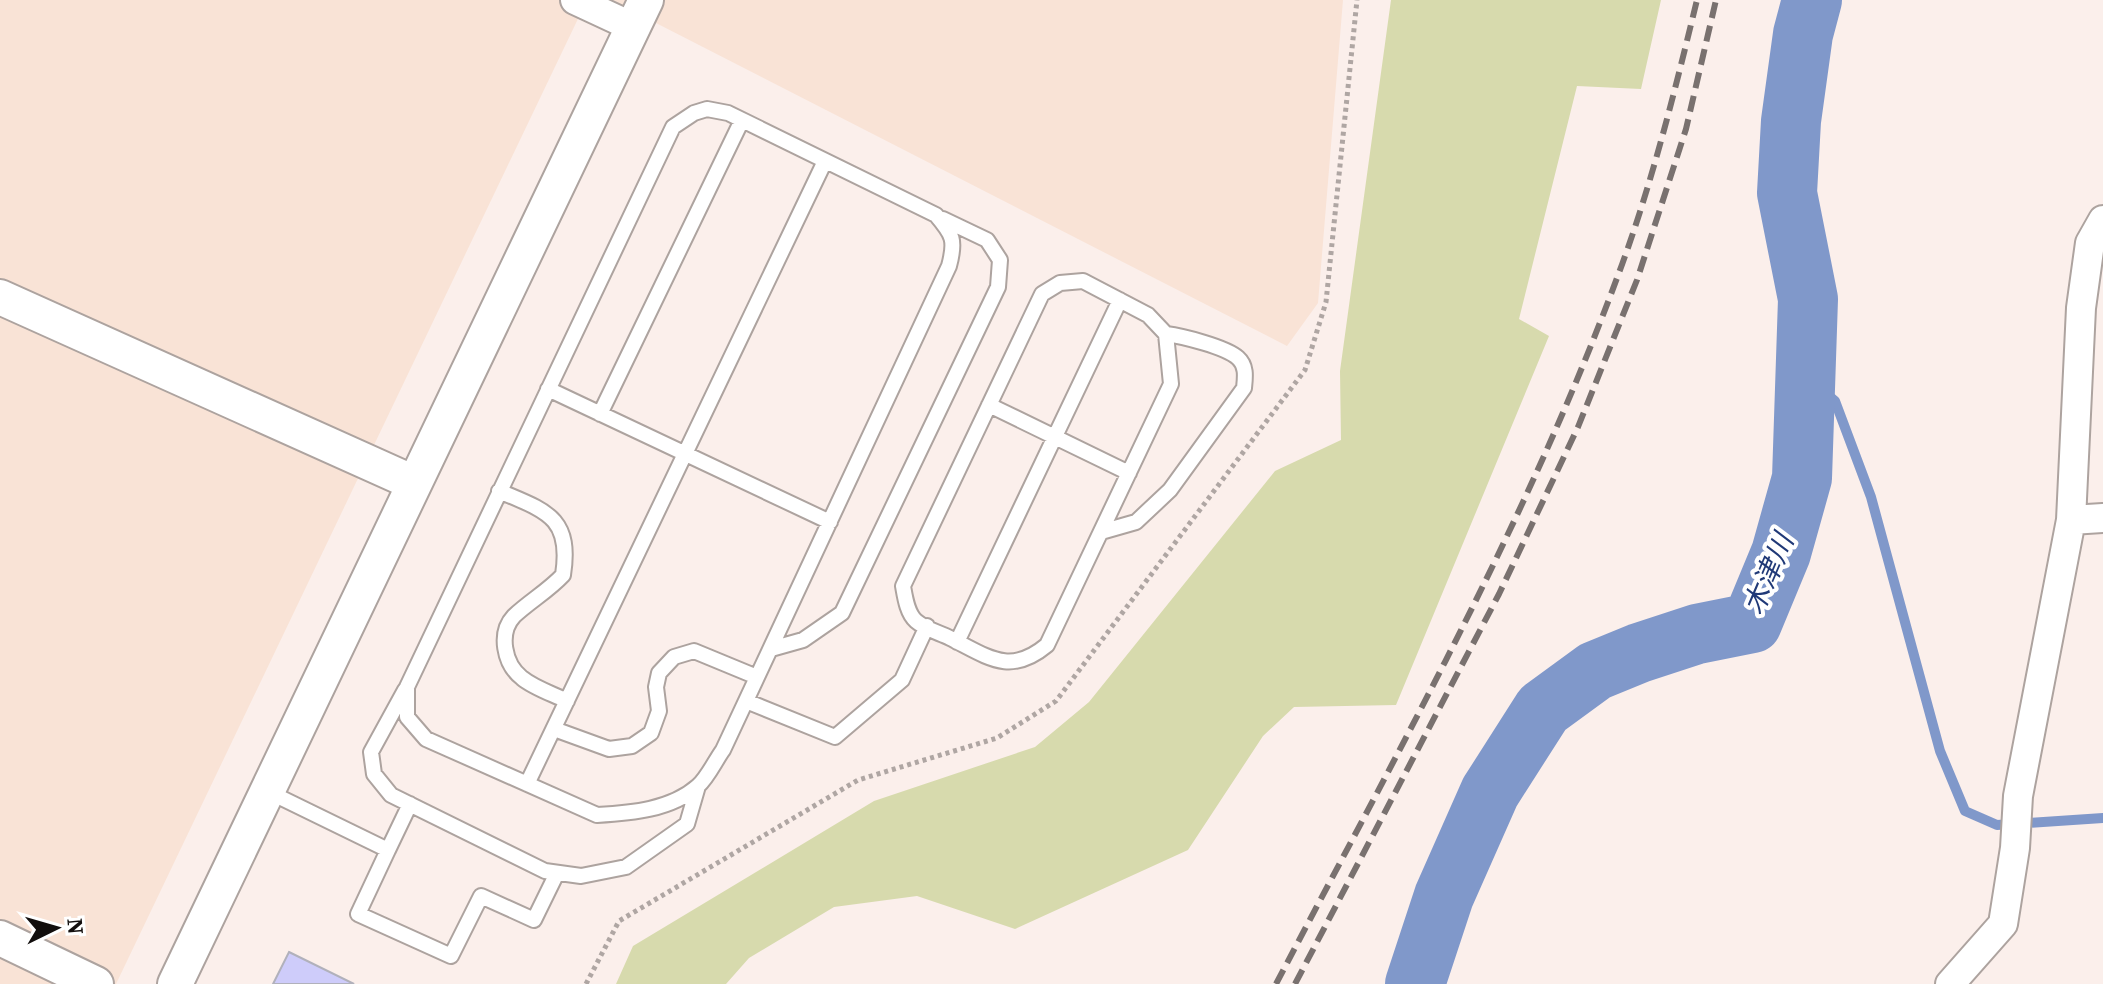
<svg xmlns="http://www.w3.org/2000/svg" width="2103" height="984" font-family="'Source Serif 4','Noto Sans JP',serif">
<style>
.industrial{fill:#f9e3d6}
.green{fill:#d7daad}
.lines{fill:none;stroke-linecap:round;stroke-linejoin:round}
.stream{stroke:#8098ca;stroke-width:10}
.river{stroke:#8098ca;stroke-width:60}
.building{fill:#ceccfa;stroke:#b1b1bb;stroke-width:2}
.service-casing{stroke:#ada39f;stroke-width:18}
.minor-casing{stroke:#ada39f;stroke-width:32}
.tertiary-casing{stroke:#ada39f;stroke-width:38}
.path{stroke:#afa6a3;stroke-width:5;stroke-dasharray:4 4;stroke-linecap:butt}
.service{stroke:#fff;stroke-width:14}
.minor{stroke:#fff;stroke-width:28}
.tertiary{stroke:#fff;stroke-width:34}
.rail{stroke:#79716f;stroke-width:6;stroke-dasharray:16 8;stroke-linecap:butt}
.labels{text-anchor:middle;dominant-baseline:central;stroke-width:8;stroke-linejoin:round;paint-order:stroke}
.water-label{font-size:28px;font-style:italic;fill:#203977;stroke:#fff}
</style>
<rect width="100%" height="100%" fill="#fbefeb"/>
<path class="industrial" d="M0,0h587l-471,984h-116z
M611,0h732l-25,303 -31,43z"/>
<path class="green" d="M1391,0h270l-20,89 -64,-3 -58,233 30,17 -153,369 -102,2 -31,29 -75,114 -173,79 -98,-33 -83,11 -85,51 -23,26h-110l17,-38 241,-145 161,-54 54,-45 186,-231 66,-31 -1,-69z"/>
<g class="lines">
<path class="stream" d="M1806,376l29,25 36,96 69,254 25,60 32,14 106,-7"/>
<path class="river" d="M1415,984l29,-88 46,-104 53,-83 52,-38 44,-18 58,-19 55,-11 29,-70 21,-75 6,-179 -21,-106 4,-72 12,-87 9,-34"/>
</g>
<path class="building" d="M289,952l65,32h-81z"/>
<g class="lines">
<defs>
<path id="service" d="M707,109l21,4 208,102c17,20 20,25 13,51l-226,484c-8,11 -15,27 -25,36 -27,24 -67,27 -101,29l-171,-76 -19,-22v-30l266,-560 21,-14z
M1083,281l65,34 18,19 5,50 -124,261c-37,31 -59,12 -97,-7 -10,-5 -25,-9 -34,-17 -9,-8 -11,-24 -13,-35l139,-292 18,-11z
M548,389l282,133
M989,405l140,68
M600,414l142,-294
M499,491c47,20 73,26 64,84 -15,16 -33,26 -49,41 -16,17 -10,48 8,62 12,10 31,16 45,23
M1101,532l35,-10 34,-32 74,-102c1,-10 3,-22 -6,-30 -12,-11 -56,-22 -72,-24
M957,642l163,-342
M771,649l32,-9 39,-27 156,-326 2,-27 -13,-20 -44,-21
M405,690l-34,62 3,22 17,21 154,76 36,5 45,-9 61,-43 11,-38
M746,701l89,36 67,-57 25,-54
M554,729l55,20 23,-3 19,-13 8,-22 -3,-24 3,-14 15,-16 20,-6 63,26
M527,784l298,-623
M267,791l121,59 -30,64 93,42 30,-60 53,24 23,-47
M388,850l22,-46"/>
<path id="minor" d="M575,0l58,27
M2071,520l32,-2
M1950,984l53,-60 12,-76 3,-52 53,-276 10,-212 9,-65 13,-23"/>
<path id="tertiary" d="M0,297l414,186
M0,938l96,46
M175,984l471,-984"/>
</defs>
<use href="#service" class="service-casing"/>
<use href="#minor" class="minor-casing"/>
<use href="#tertiary" class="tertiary-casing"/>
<path class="path" d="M586,984l33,-63 239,-141 139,-42 59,-37 249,-331 21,-68 31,-302"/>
<use href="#service" class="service"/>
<use href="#minor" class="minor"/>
<use href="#tertiary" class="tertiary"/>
<path class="rail" d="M1276,984c121,-231 250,-460 341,-706 34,-90 57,-184 80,-278
M1295,984l204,-390 79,-167 59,-147 49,-151 30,-129"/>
</g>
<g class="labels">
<g class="water-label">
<text transform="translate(1768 574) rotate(-67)">木津川</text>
</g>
</g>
<g transform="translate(56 928) rotate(85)" stroke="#ffffff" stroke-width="6" paint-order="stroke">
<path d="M0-6L14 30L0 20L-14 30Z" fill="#120e0d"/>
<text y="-12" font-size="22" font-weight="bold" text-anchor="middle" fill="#120e0d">N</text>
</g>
</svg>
